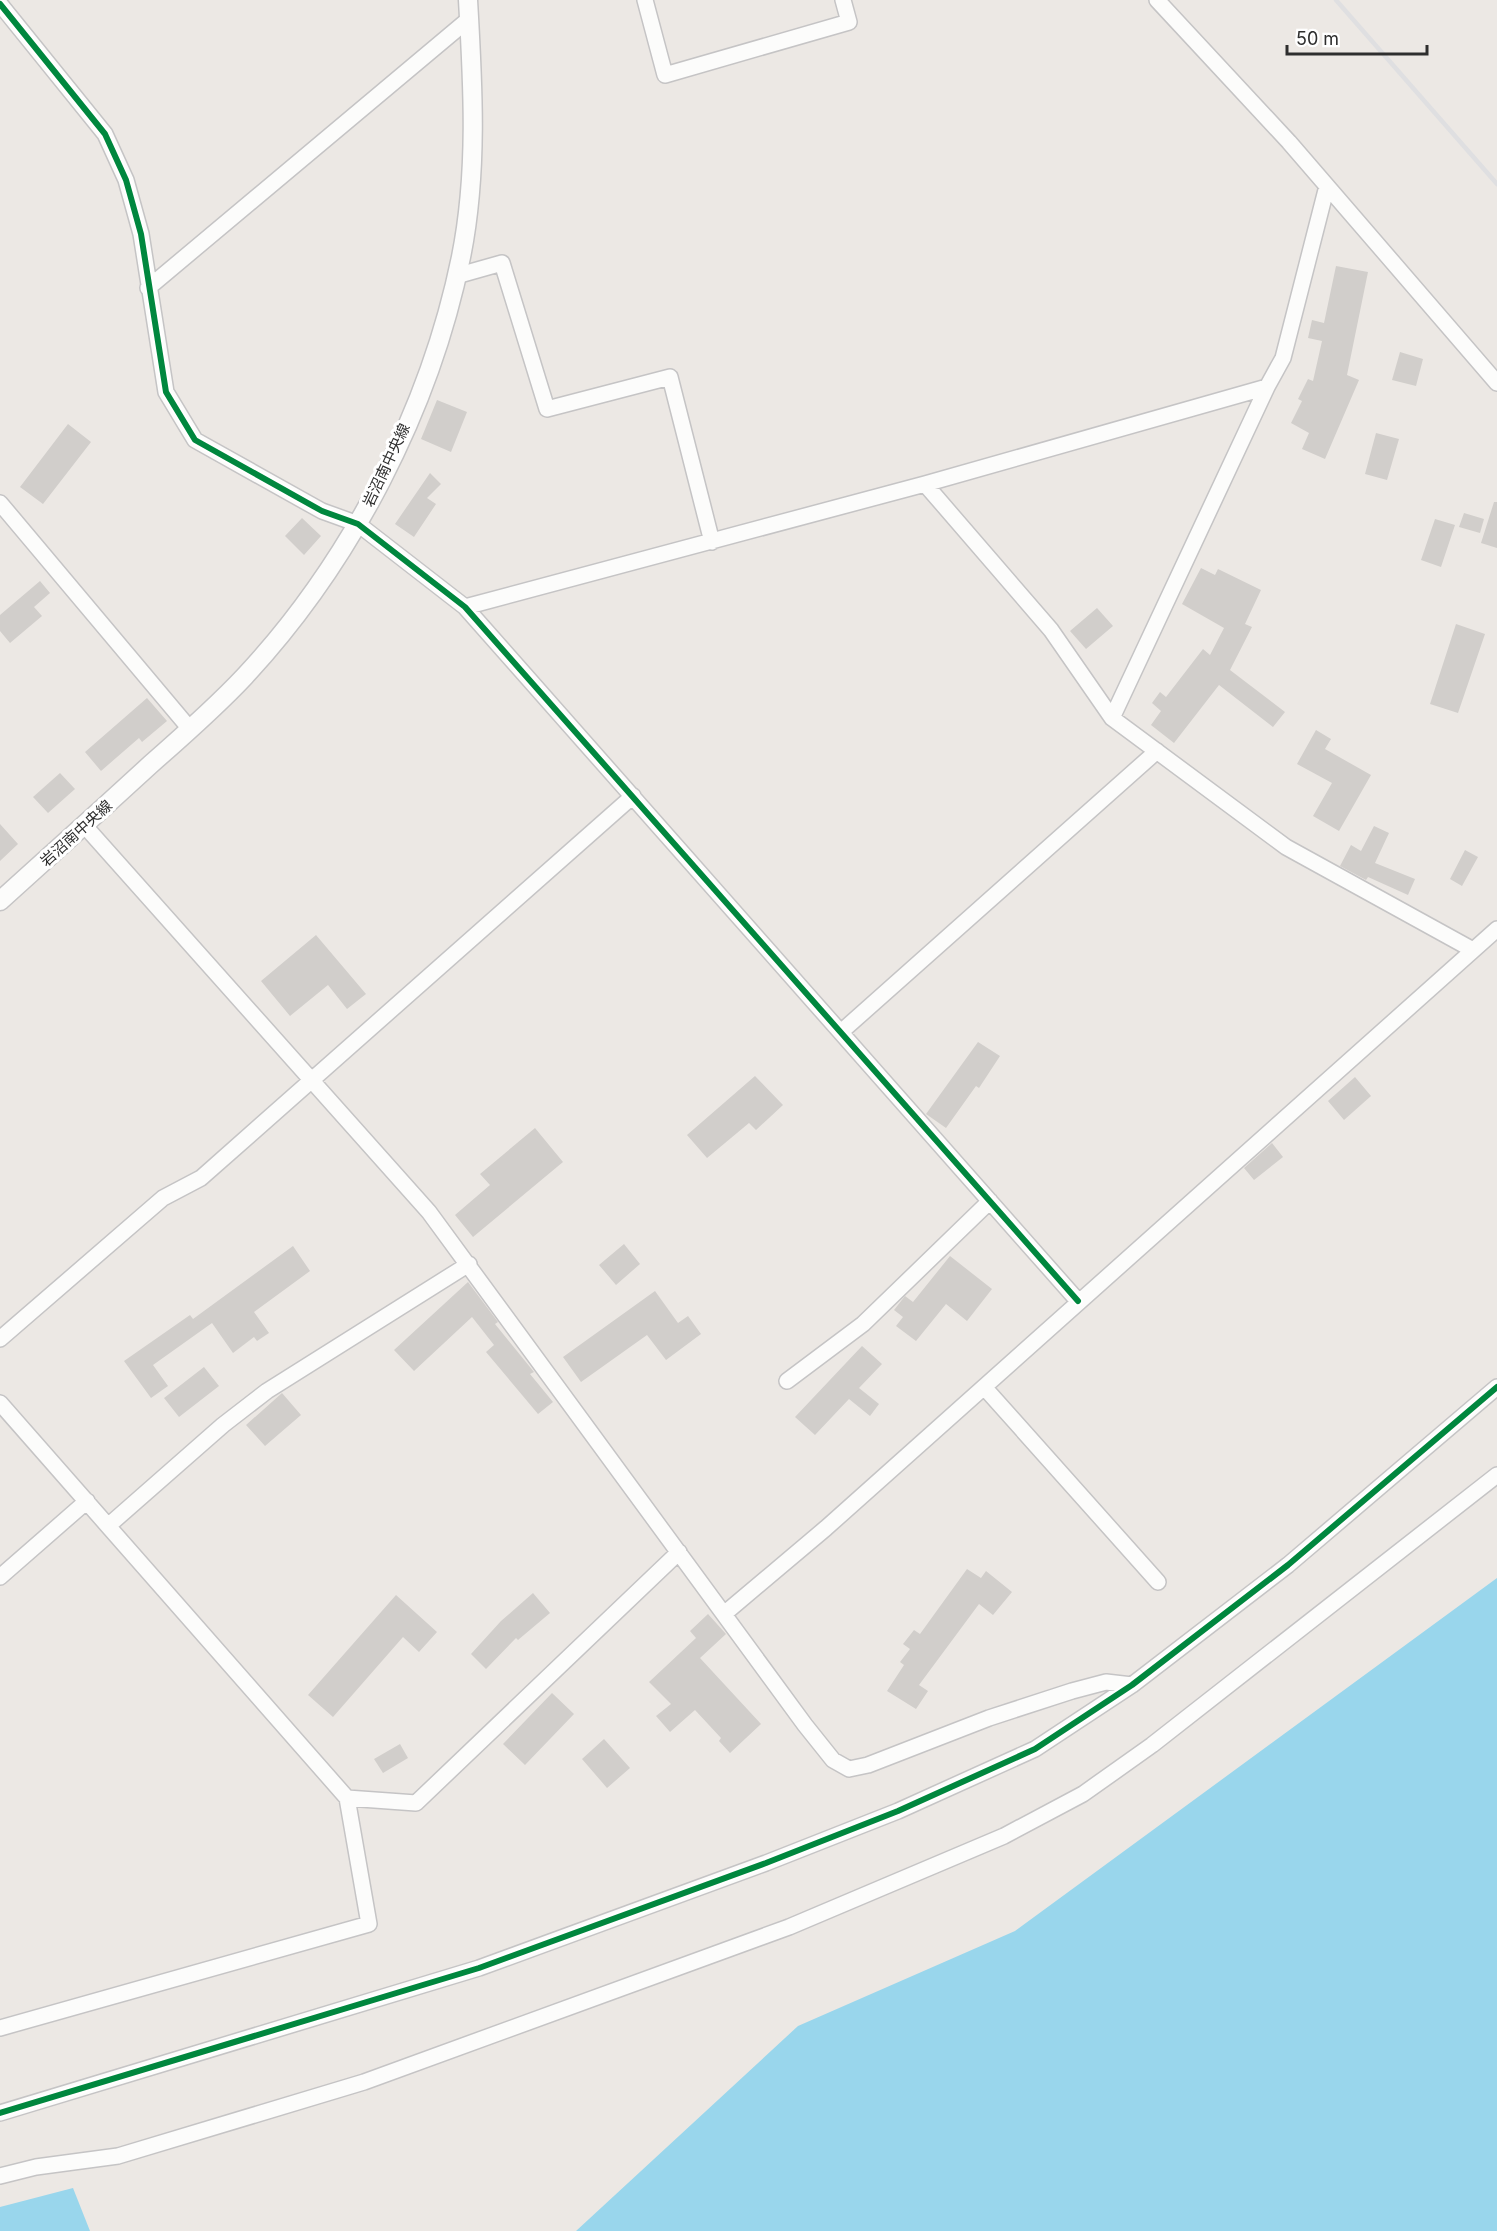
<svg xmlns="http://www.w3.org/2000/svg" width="1497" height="2231" font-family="Inter,'Noto Sans JP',sans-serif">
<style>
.water{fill:#99d6ec}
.building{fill:#d1cecb}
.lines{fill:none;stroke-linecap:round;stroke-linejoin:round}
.minor-casing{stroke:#c5c4c5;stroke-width:18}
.tertiary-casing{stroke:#c5c4c5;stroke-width:21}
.minor{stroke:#fcfcfb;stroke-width:15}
.tertiary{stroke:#fcfcfb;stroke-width:18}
.rail{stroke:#dfdfe1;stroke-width:4.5}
.cycleway-casing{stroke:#fff;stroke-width:10}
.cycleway{stroke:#00873e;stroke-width:6}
.labels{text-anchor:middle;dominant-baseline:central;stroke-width:6;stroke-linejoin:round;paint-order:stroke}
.street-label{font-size:15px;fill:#2e2e2e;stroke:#fff}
</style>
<rect width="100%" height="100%" fill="#ece8e4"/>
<path class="water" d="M1497,1578v653h-921l222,-205 217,-95z
M73,2188l17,43h-90v-24z"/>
<path class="building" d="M1336,266l32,6 -21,103 12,5 -34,79 -23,-10 7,-16 -18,-10 11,-22 -4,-2 10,-20 5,2 9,-40 -14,-3 4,-18 12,3z
M1400,352l23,7 -7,27 -24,-6z
M437,400l30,12 -16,40 -30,-13z
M68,424l23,18 -48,62 -23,-17z
M1376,433l23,6 -12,41 -22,-6z
M430,473l11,11 -14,14 9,6 -22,33 -19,-13z
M1494,502h3v46l-16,-5z
M1464,513l20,6 -4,14 -21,-6z
M302,518l19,18 -17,19 -19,-19z
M1435,519l20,6 -14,42 -20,-7z
M1201,568l14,7 3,-6 43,21 -16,34 7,3 -22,43 55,42 -12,15 -54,-42 -45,58 -23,-18 10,-14 -9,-8 8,-11 6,5 37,-48 7,6 14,-27 -42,-24z
M40,581l10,12 -16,14 8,9 -32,27 -10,-12v-16z
M1097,608l16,18 -27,23 -16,-18z
M1456,624l29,10 -27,79 -28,-9z
M147,698l20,23 -25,21 -3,-4 -38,33 -16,-19z
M1316,730l15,9 -6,10 46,26 -32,56 -26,-15 19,-33 -35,-19z
M60,773l15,16 -27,24 -15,-16z
M0,824l18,20 -18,17z
M1374,826l15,7 -14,30 40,16 -7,16 -40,-18 -2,3 -26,-14 11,-21 10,6z
M1465,850l13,7 -16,29 -12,-7z
M316,935l50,59 -19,15 -19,-24 -38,31 -29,-35z
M978,1042l22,14 -21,32 -3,-2 -30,42 -20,-14z
M755,1076l28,29 -27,25 -7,-7 -42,35 -20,-23z
M1355,1077l16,19 -27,24 -16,-19z
M535,1128l28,34 -90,75 -18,-22 35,-30 -10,-11z
M1272,1143l11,14 -29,23 -10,-12z
M624,1244l16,20 -24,21 -17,-20z
M293,1246l17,25 -56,41 15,21 -12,8 -3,-4 -21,16 -21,-30 -59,42 15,21 -17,12 -27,-37 66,-46 3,4z
M950,1256l42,33 -25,32 -21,-17 -30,37 -20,-15 7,-9 -9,-7 11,-14 8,6z
M468,1282l30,40 -3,2 39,48 -4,2 23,28 -15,12 -52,-62 8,-7 -22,-28 -58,54 -20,-21z
M655,1291l23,32 10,-7 13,18 -35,26 -19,-25 -66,47 -18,-25z
M862,1346l20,18 -23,24 20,16 -9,12 -21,-17 -34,36 -20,-18z
M204,1367l15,19 -40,31 -15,-19z
M282,1393l19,22 -36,31 -19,-21z
M967,1569l14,9 5,-7 26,21 -19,23 -14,-11 -60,81 9,6 -12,18 -29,-18 17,-26 -4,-3 10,-13 -7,-5 11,-14 6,4z
M533,1593l17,20 -32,27 -2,-2 -30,31 -15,-15 30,-33z
M396,1595l41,37 -18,20 -16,-15 -70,80 -25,-22z
M708,1614l18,20 -26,24 61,66 -31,29 -11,-12 2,-3 -26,-28 -25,22 -14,-16 15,-12 -22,-22 47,-44 -6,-7z
M552,1693l22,21 -49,51 -22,-21z
M604,1739l26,29 -23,20 -25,-29z
M400,1744l8,14 -25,15 -9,-14z"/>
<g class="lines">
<defs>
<path id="minor" d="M645,0l20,75 184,-53 -6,-22
M1157,0l132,142 208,241
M0,4l105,130 21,46 15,54 25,158 29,48 127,71 36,13 107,83 613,694
M456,276l46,-13 45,146 123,-32 42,165
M148,288l321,-269
M925,484l126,146 61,88 174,129 187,103
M0,503l190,226
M465,607l460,-123 342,-97
M1112,718l155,-331 16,-29 44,-172
M84,825l345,387 376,513 28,35 16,9 19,-4 121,-47 83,-27 34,-9 26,3
M841,1032l316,-281
M0,1339l163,-141 38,-20 432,-382
M787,1381l76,-57 127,-123
M984,1387l174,195
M0,1403l108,123 115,-101 44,-34 202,-127
M108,1526l239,272 69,5 263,-251
M0,1577l87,-76
M724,1614l102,-86 671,-599
M0,2028l369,-104 -22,-126
M0,2113l479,-145 287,-105 132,-52 137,-62 97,-64 156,-120 209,-178
M0,2176l36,-9 82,-11 246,-74 425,-155 215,-91 79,-42 69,-49 345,-270"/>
<path id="tertiary" d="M0,901c51,-46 101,-91 151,-137 32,-28 65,-57 94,-88 106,-114 185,-267 216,-419 17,-84 12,-172 7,-257"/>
</defs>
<use href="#minor" class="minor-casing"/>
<use href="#tertiary" class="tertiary-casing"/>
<use href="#minor" class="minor"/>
<use href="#tertiary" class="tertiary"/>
<path class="rail" d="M1336,0l161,184"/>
<defs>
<path id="cycleway" d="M0,4l105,130 21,46 15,54 25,158 29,48 127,71 36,13 107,83 613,694
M0,2113l479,-145 287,-105 132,-52 137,-62 97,-64 156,-120 209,-178"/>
</defs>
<use href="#cycleway" class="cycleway-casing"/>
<use href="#cycleway" class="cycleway"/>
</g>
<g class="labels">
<g class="street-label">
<text transform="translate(386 465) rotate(-65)">岩沼南中央線</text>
<text transform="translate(76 833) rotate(-42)">岩沼南中央線</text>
</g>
</g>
<path d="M1287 45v9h140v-9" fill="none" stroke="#2e2e2e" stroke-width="3"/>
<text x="1296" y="45" font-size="18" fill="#2e2e2e" stroke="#ffffff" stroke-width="4.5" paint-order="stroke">50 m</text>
</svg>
